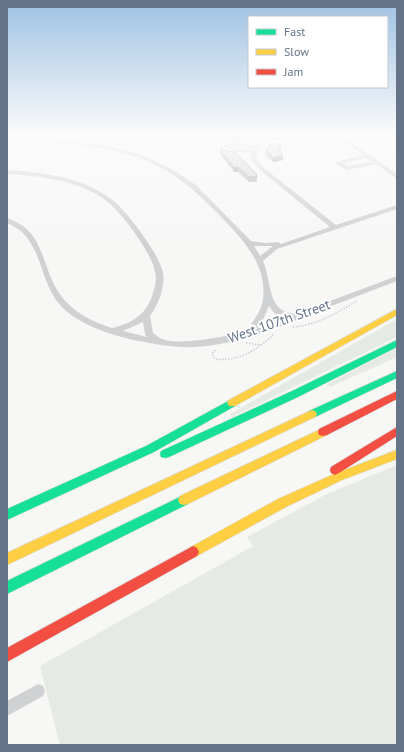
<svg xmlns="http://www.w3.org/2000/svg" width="404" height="752" font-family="'PT Sans',sans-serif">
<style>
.green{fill:#e6eae4}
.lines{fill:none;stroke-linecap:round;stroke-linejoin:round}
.fast-casing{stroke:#d4d5d5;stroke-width:1}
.slow-casing{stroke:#d4d5d5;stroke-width:1}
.jam-casing{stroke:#d4d5d5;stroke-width:1}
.path{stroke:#cececf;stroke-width:1.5;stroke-dasharray:1.5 1.5;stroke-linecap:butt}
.street{fill:#d0d1d2;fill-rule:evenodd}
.fast{fill:#16e098;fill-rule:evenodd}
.slow{fill:#ffcf43;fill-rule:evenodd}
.jam{fill:#f24e42;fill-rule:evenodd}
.wall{fill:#b5b6b6}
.shaded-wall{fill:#949494}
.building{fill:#d3d4d4;stroke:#949494}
.labels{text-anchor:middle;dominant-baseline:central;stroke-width:4;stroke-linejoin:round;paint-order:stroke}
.street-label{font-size:14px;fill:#657488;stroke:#fff}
</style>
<rect width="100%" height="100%" fill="#f7f7f6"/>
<path class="green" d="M397,319v18l-165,80 -2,-3z
M397,348v9l-67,30 -3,-3z
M397,465v280h-337l-20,-79 213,-120 -6,-9 80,-43z"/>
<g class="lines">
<defs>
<path id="fast" d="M397,340v7l-99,50 -129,60 -4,1 -4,-1 -1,-3 1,-3 131,-60z
M397,371v7l-82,39 -3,1 -3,-1 -2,-3 2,-3z
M232,399l3,1 2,3 -2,3 -81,46 -147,68v-11l139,-63z
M184,495l4,1 2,4 -2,4 -181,90v-13z"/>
<path id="slow" d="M397,309v6l-162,91h-6l-2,-3 2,-3z
M312,410l3,1 2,3 -2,3 -308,148v-12z
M323,428l4,1 1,3 -1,3 -139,69 -4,1 -4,-1 -2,-4 2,-4z
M397,450v9l-55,21 -56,27 -89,49 -4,2 -4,-2 -2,-4 2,-4 89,-49 56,-25z"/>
<path id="jam" d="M397,391v8l-70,36 -4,1 -4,-1 -1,-3 1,-3z
M397,427v9l-58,37 -4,2 -4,-2 -1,-3 1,-3z
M193,546l4,2 2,4 -2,4 -190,106v-14z"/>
</defs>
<use href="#fast" class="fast-casing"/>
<use href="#slow" class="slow-casing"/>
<use href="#jam" class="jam-casing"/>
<path class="path" d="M293,327c24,-2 44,-14 64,-26
M246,343l15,2
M215,350l-3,4 3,5c24,3 42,-9 59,-25"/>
<path class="street" d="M7,136l95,9 33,8 13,5 25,12 23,15 55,56 14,2 13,-1 3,2 49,-17 -70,-57 -10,-11 1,-6 -19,-2 -9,-5 9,-4 24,3 10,-6 10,-3h10c-13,7 -27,2 -30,23l8,9 72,57 61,-20v4l-120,40 -14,12c9,19 3,51 32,53l102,-38v5c-28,11 -57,21 -85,33 -38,15 -78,31 -119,33 -22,1 -43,-4 -64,-8 -22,-6 -45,-13 -63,-28 -24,-22 -21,-48 -38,-72 -5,-8 -13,-12 -21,-16v-5c38,12 34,48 52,75 12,18 33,29 53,35 21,-5 35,-14 41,-35 2,-7 4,-14 2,-21 -2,-17 -31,-56 -45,-68 -6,-5 -13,-10 -20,-13 -26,-13 -55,-15 -83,-17v-4c29,2 59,5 86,18 8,4 16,9 23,15 13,12 44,52 47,70 2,14 -4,31 -13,43l3,17c2,1 5,4 7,5 16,9 69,-2 86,-7 7,-10 15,-18 17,-32 4,-33 -18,-57 -39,-79 -28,-29 -53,-53 -93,-65 -40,-12 -83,-12 -124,-16zM231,146h1l22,2 -1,2 -18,-1zM254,246h19l-13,10zM269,306l5,7 11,5 -27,10 4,-6zM143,322l2,12 2,3 -24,-6z
M337,136h5l55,38v5l-21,-15 -29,6 -11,-6v-2l27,-7zM366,158l6,4 -24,4 -5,-3z
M38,684l5,2 2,5 -2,5 -36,20v-15z"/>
<use href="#fast" class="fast"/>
<use href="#slow" class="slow"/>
<use href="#jam" class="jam"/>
</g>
<path class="wall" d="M228,136h10l1,1 -1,4h-4z
M281,145v4l-2,2 4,9 -10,2 -8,-7 1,-5z
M220,149l37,26v7h-8l-11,-10h-4l-14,-18z"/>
<path class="shaded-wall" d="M281,145v4l-3,6v-5z
M283,155v5l-10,2v-4z
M238,167v5h-4v-4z"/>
<path class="building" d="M272,143l9,2 -3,5 5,5 -10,3 -7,-8z
M220,149l16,4 21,22h-1l1,2h-8l-11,-10 -4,1z"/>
<linearGradient id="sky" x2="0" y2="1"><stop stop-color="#9fc2e3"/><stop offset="0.56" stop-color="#fbfbfb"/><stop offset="1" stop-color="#fbfbfb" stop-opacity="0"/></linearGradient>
<rect width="404" height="241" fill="url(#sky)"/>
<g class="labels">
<g class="street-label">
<text transform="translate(279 321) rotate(-19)">West 107th Street</text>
</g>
</g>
<rect width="404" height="752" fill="none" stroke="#657488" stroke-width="16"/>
<rect x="248" y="16" width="140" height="72" fill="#ffffff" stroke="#c1c7cf"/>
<rect x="256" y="29" width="20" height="6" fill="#16e098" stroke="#c1c7cf"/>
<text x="284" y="36" font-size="12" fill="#657488">Fast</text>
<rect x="256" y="49" width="20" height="6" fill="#ffcf43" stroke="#c1c7cf"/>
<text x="284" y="56" font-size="12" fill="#657488">Slow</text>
<rect x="256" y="69" width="20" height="6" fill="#f24e42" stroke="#c1c7cf"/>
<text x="284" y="76" font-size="12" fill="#657488">Jam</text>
</svg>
